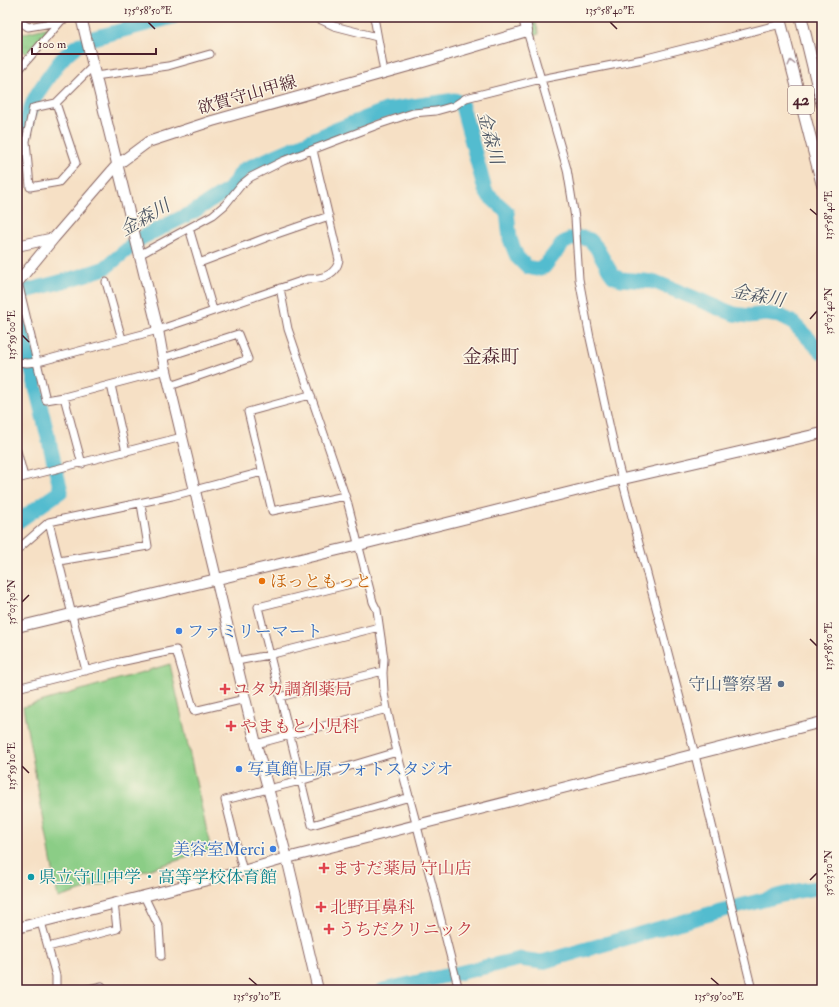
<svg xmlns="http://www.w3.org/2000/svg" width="839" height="1007" font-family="'IM FELL Double Pica','Noto Serif JP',serif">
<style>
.grass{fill:#8bcd86;stroke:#6a7658}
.park{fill:url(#park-tufts);stroke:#6a7658}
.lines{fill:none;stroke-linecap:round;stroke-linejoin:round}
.river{stroke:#52bccf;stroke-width:15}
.street-casing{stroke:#866361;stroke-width:9}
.secondary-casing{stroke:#866361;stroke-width:12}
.primary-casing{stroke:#866361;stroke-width:13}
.street{stroke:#fff;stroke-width:7}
.secondary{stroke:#fff;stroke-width:10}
.primary{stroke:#fff;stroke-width:11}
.oneway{stroke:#ae9aa0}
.ticks{fill:none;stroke:#4a1f2b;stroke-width:1.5}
.food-dot{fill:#e8710a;stroke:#fcf5e5;stroke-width:1.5}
.shop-dot{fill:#3f7fe0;stroke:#fcf5e5;stroke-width:1.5}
.service-dot{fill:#5c6f8a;stroke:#fcf5e5;stroke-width:1.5}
.health-dot{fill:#e0444e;stroke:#fcf5e5;stroke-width:1.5}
.culture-dot{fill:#0f9aa8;stroke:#fcf5e5;stroke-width:1.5}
.labels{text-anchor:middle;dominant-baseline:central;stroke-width:3;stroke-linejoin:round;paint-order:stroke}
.shield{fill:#fcf5e5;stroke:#7f5f63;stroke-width:1}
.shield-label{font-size:16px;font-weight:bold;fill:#4a1f2b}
.street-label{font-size:17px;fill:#4a1f2b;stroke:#fcf5e5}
.food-label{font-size:17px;fill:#c56008;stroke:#fcf5e5;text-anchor:start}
.shop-label{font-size:17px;fill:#366cbe;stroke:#fcf5e5;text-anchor:start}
.service-label{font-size:17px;fill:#4e5e75;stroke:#fcf5e5;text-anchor:end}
.health-label{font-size:17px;fill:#be3a42;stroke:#fcf5e5;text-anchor:start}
.culture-label{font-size:17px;fill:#0d838f;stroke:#fcf5e5;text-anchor:start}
.water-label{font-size:18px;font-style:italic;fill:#4d5664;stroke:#fcf5e5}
.quarter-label{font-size:19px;fill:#4a1f2b;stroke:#fcf5e5}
.neatline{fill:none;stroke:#4a1f2b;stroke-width:1.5}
.ticks-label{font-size:10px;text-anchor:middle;fill:#4a1f2b}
</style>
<defs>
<pattern id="park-tufts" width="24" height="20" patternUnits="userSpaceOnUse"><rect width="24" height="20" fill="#8bcd86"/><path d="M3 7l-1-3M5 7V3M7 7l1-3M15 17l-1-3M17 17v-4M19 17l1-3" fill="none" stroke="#79b074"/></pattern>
</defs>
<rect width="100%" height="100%" fill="#fcf5e5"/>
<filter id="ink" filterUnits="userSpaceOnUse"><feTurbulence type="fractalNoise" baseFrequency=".025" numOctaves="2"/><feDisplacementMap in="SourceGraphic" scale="8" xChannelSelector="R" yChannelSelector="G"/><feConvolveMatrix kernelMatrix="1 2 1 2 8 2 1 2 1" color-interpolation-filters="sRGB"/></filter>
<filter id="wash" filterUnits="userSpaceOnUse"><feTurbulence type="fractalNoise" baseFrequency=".012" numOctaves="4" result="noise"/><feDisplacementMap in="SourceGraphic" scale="16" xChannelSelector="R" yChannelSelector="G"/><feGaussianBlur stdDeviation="0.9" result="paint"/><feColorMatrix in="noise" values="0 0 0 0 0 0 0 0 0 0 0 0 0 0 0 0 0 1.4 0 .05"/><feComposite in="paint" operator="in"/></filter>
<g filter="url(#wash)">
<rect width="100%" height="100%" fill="#f6e0c5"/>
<path class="grass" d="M170,664l41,186 -153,48 -35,-191z"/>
<path class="park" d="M526,17h8l5,17 -8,2z
M50,27l-22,28 -11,-9v-11z"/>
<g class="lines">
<path class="river" d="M93,38l80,-21
M17,176c5,-27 6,-53 18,-78 4,-8 10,-16 15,-23 8,-12 17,-24 30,-31
M17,296l9,-5 49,-13 30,-10 36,-30 52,-26 37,-23 13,-19 95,-41 48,-19 69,-10 7,6 23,84 3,5 19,17 3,27 7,18 10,10 9,2 8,-2 19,-24 8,-4 12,-1 7,2 6,7 17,29 8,3 34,3 79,32 15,2 17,-2 14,2 12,6 30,30
M17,309l44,182 -44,31
M383,990l137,-31 22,3 178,-51 78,-20 24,-4"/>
</g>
</g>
<g filter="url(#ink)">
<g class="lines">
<defs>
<path id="street" d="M21,17l1,6 6,4 24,-4 21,-6
M315,17l19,9 43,11
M374,17l10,55
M527,31l40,138 8,49 4,61 11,59 28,126 77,291 57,235
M17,72l44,-51
M95,76l73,-10 42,-12
M56,103l20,60 -17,19 -29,5 -4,-46 7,-33 23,-5 37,-37
M189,228l24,82
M139,255l74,-40 12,-10 16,-20 10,-8 32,-16 97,-37 33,-11 23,-2 18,-5 12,-8 75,-19 102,-20 138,-35
M199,263l69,-26 61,-21
M18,282l28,118 18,-3 102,-27
M106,282l16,57
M280,288l8,41 60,175 25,98 4,8 7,49 -1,14 1,20 3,16 10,43 20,74 42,164
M163,358l75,-24 10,25 -78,27
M17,362l10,1 11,-1 120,-32 149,-51c14,0 29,-3 32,-19l-26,-110
M111,385l15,67
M310,395l-62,17 24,99 73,-15
M64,397l18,67
M17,451l7,26
M17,479l165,-42
M49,522l37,149
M17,550l32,-28 123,-26 90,-24
M59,561l89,-15 -7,-42
M367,580l-109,27 54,218 98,-28
M237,661l32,-6 110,-28
M17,688l103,-26 56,-12 18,61 51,-12
M280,697l103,-26
M256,744l131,-35
M243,871l-18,-71 75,-19 97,-29
M144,896l15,31 2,29
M41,922l15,54v14
M48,947l69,-18 -3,-26
M84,990l18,-4 1,4"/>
<path id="secondary" d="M81,17l77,313 5,28 93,386 31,114 31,132
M17,246l37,-8
M17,283l37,-45 63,-73 31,-23 64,-21 211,-59 104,-31 -3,-14
M17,627l342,-82 264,-66 199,-46
M17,928l226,-57 44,-13 535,-136"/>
<path id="primary" d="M779,17l43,166
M801,17l21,87"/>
</defs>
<use href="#street" class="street-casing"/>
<use href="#secondary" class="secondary-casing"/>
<use href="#primary" class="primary-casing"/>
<use href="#street" class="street"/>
<use href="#secondary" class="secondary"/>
<use href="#primary" class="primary"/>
</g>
<defs><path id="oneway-chevron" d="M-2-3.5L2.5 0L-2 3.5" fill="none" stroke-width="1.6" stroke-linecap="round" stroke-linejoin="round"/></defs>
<use class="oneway" href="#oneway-chevron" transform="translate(791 63) rotate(-104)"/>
</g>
<path class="ticks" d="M148,22l7,7M610,22l7,7M810,209l7,6M810,319l7,-8M22,335l7,7M22,602l7,-7M810,639l7,7M22,766l7,7M810,880l7,-7M249,978l8,7M711,978l8,7"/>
<circle class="food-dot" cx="262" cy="581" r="4"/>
<g class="shop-dot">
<circle cx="179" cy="631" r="4"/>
<circle cx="239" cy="769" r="4"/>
<circle cx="273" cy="849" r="4"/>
</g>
<circle class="service-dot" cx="781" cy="684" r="4"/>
<g class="health-dot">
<path d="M223 683h4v4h4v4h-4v4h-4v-4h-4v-4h4z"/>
<path d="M229 720h4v4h4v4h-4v4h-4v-4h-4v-4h4z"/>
<path d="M322 862h4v4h4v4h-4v4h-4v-4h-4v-4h4z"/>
<path d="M319 901h4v4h4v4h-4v4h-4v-4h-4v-4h4z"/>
<path d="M327 923h4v4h4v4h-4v4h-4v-4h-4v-4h4z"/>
</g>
<circle class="culture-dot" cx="31" cy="877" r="4"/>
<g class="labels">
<rect class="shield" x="788" y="86" width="26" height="28" rx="3"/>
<g class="shield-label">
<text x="801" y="100">42</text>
</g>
<g class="street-label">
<text transform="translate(247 95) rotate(-16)">欲賀守山甲線</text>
</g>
<g class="food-label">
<text x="270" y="581">ほっともっと</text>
</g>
<g class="shop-label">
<text x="187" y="631">ファミリーマート</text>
<text x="247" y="769">写真館上原 フォトスタジオ</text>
<text x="265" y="849" text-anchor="end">美容室Merci</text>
</g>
<g class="service-label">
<text x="773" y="684">守山警察署</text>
</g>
<g class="health-label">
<text x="233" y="689">ユタカ調剤薬局</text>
<text x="240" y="726">やまもと小児科</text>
<text x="332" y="868">ますだ薬局 守山店</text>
<text x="330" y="907">北野耳鼻科</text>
<text x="338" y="929">うちだクリニック</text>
</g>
<g class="culture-label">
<text x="39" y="877">県立守山中学・高等学校体育館</text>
</g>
<g class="water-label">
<text transform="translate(490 138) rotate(75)">金森川</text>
<text transform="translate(145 218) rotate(-30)">金森川</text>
<text transform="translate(758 296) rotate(11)">金森川</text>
</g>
<g class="quarter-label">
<text x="491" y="357">金森町</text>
</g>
</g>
<rect width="839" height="1007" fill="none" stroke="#fcf5e5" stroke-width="44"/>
<path d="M32 48v6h124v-6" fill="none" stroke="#4a1f2b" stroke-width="2"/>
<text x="38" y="48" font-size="12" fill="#4a1f2b" stroke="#fcf5e5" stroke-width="3" paint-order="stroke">100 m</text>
<rect x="22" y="22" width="795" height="963" class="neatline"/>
<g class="ticks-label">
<text x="148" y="14">135°58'50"E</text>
<text x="610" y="14">135°58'40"E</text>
<text transform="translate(828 215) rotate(-90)" y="4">135°58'40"E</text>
<text transform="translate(828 311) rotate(-90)" y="4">35°03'40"N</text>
<text transform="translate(11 335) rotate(-90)" y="4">135°59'00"E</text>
<text transform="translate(11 602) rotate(-90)" y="4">35°03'30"N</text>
<text transform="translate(828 646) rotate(-90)" y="4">135°58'50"E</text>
<text transform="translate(11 766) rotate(-90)" y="4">135°59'10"E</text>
<text transform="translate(828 873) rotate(-90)" y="4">35°03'50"N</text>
<text x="257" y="1000">135°59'10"E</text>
<text x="719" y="1000">135°59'00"E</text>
</g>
</svg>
